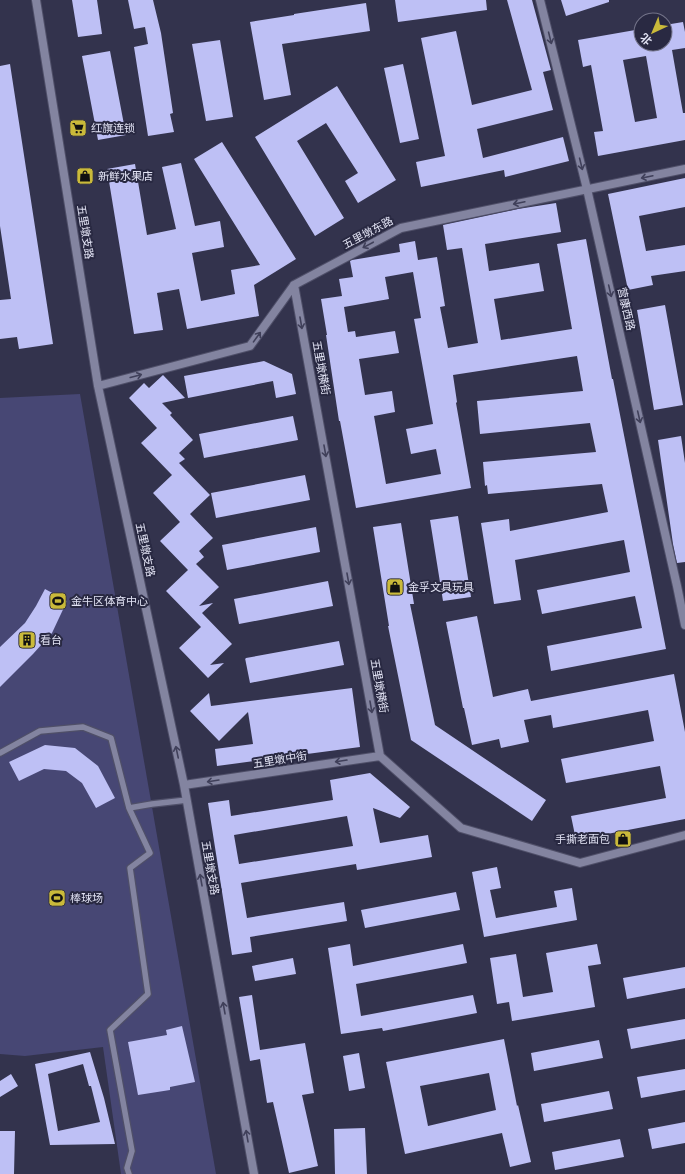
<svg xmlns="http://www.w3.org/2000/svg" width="685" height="1174" font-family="Figtree,'Noto Sans SC',sans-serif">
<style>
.green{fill:#474774}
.building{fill:#bec0f5;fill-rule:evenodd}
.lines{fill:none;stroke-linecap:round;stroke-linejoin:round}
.service-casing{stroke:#4f4f68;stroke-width:8}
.minor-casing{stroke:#4f4f68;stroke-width:10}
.tertiary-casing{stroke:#4f4f68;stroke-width:10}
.service{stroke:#8384a0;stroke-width:5.5}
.minor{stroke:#8384a0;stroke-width:8}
.tertiary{stroke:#8384a0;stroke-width:8}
.oneway{stroke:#40405a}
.labels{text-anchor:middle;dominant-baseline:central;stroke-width:4;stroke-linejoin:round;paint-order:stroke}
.poi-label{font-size:11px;fill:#e2e3f4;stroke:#292942;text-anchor:start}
.street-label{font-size:11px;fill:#e2e3f4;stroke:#292942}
</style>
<rect width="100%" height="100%" fill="#33334d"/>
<path class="green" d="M80,394l136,780h-95l-18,-127 -78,9 -25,-2v-656z"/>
<path class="building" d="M72,0h25l5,34 -24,3z
M128,0h25l8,33 12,80 -3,1 4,18 -26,4 -14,-89 14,-3 -3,-17 -11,2z
M395,0h91l1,10 -89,12z
M507,0h25l19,70 -8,2 10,38 -76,19 6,29 80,-21 6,24 -64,16 -1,-7 -83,17 -5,-25 29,-6 -24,-118 35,-7 16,74 60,-15z
M561,0h48v2l-43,14z
M366,3l4,28 -88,13 9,51 -27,5 -14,-78 44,-7v-1z
M683,22l2,10v16l-13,2 11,63h2v27l-87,16 -4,-24 9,-1 -12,-66 -8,2 -5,-27 63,-11v15h24v-19zM646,56l11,62 -22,4 -12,-62z
M220,40l13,77 -27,4 -14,-77z
M110,51l16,84 -28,5 -16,-84z
M10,64l43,280 -34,5 -2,-12 -17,2v-39l11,-1 -11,-73v-160z
M403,64l16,75 -19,4 -16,-75z
M337,86l59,94 -38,23 -13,-22 13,-8 -32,-50 -29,18 47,77 -29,18 -60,-99z
M222,142l74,117 -42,26 5,31 -72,13 -8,-40 -22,4 6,37 -29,4 -27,-165 28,-5 12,71 29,-6 -14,-62 19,-4 14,63 25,-5 4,26 -32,6 9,48 34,-7 -4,-24 29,-5 -66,-106z
M685,178v29l-46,9 7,35 39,-6v26l-34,5 2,9 -25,5 -20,-96z
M556,203l5,29 -76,12 4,27 50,-8 5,28 -50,8 7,41 71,-11 -15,-85 29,-5 26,140h1l53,270 -115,22 -4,-25 95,-18 -7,-32 -93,18 -5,-24 93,-18 -6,-32 -109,20 6,40 -27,4 -13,-81 28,-4 1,12 98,-19 -6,-28 -114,10 -1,-9 -2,1 -2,-24 113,-10 -6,-29 -110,11 -3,-33 106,-10 -6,-35 -124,19 4,27 -1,1 15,85 -115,20 -16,-87h-1l-13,-86h1l-6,-36 21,-3 -3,-17 14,-2 -3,-16 2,-1 48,-8 -1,-8 16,-3 3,19 19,-3 8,49 -5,1 8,41 30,-5 -16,-95 -15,2 -4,-25 75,-16zM413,272l8,46 -7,1 19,105 -27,5 5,25 25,-5 5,25 -55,10 -12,-68 21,-4 -3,-21 -27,4 -6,-36 40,-6 -4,-22 -39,6 -1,-6 -7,1 -4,-25 45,-8 -4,-22z
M665,305l18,100 -29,5 -17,-100z
M264,361l28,13 4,20 -20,4 -3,-17 -85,17 -4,-22z
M163,375l22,23 -23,5 10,10 -2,2 23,25 -14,13 6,6 -6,4 31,32 -20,19 23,24 -14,13 5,6 -8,7 23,23 -20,19 14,-3 -11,10 30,31 -22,21 14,-2 -16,15 -29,-30 22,-21 -35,-36 22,-21 -28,-29 20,-19 -27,-29 19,-18 -31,-32 16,-15 -28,-30 15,-15 5,5z
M293,416l5,24 -94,18 -5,-24z
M681,436l4,27v99l-8,1 -4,-19 -15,-104z
M305,475l5,25 -94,18 -5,-25z
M458,516l13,81 -28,4 -13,-81z
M401,523l13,81h-4l25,121 111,75 -14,21 -121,-81 -23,-114h1l-16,-99z
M316,527l4,25 -93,18 -5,-25z
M328,581l5,25 -94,18 -5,-25z
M45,589l22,12 -15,32 -19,21 -33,33v-40l25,-24 11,-17z
M477,616l16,81 35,-8 3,12 143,-27 11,58v87l-109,21 -5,-24 95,-18 -6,-32 -94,17 -5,-24 93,-18 -6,-31 -95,18 -2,-13 -27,5 5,22 -28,6 -2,-9 -27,6 -8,-37h-1l-17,-86z
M339,641l5,24 -94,18 -5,-25 1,1v-1z
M352,688l8,59 -143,19 -2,-17 38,-5 -5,-32 -29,29 -29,-30 19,-18 2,13z
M45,745l30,3 23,18 17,32 -19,10 -14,-25 -16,-12 -22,-2 -25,12 -10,-19z
M370,773l40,34 -10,11 -27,-10 7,35 48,-8 4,22 -75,13 -1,-6 -115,19 6,35 97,-16 3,19 -97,16 2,15 -20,3 -24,-152 21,-3 2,16 102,-16 -3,-20zM347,816l6,30 -114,18 -5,-29z
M497,867l4,21 -11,2 6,28 61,-11 -3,-16 18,-3 5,32 -93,17 -12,-65z
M456,892l4,18 -95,18 -4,-18z
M350,944l3,22 110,-22 4,19 -111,21 5,32 112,-21 4,18 -94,18 -1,-3 -41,6 -13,-86z
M597,944l4,20 -13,2 7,41 -83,14 -3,-19 -12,2 -7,-46 26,-4 7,43 30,-5 -7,-39z
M293,958l3,16 -41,7 -3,-15z
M685,967v21l-58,11 -4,-21z
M252,995l8,55 45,-7 9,50 -12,2 16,71 -29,7 -16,-71 -6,1 -7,-44 -10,2 -11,-64z
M685,1019v20l-54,10 -4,-20z
M182,1026l13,56 -25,5v3l-32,5 -10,-53 39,-7 -1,-5z
M504,1039l13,67 1,-1 13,57 -21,5 -8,-34 -97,21 -19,-92zM489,1073l7,37 -68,16 -8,-40z
M599,1040l4,18 -69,13 -3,-18z
M90,1052l14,46 11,46 -65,1 -15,-81zM83,1064l6,22h2l9,36 -42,9 -10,-57z
M359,1053l6,35 -16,3 -6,-35z
M685,1069v21l-44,8 -4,-21z
M11,1074l7,12 -18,11v-16z
M609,1091l4,18 -69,13 -3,-18z
M685,1122v21l-33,6 -4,-20z
M365,1128l2,46h-32l-1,-45z
M0,1131h15l-1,43h-14z
M620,1139l4,18 -69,13 -3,-18z"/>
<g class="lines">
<defs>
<path id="service" d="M0,753l40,-22 43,-4 28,11 18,70 23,-4 35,-4
M129,1174l-2,-6 5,-17 -22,-121 38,-36 -18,-126 20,-15 -21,-45"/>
<path id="minor" d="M36,0l62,386 86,399 70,389
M294,285l86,471 81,72 119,35 105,-28
M98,386l152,-40 44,-61 107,-57 284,-59
M184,785l196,-29"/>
<path id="tertiary" d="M540,0l47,189 90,397 8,39"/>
</defs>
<use href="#service" class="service-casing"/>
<use href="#minor" class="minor-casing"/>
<use href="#tertiary" class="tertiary-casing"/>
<use href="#service" class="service"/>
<use href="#minor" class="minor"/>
<use href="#tertiary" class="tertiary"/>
</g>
<defs><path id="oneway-shaft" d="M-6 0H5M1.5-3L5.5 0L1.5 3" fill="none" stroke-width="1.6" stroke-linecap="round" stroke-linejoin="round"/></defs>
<g class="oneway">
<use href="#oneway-shaft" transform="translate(550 38) rotate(76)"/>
<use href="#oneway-shaft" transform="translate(581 164) rotate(76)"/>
<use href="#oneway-shaft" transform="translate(647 177) rotate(168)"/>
<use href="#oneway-shaft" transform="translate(519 203) rotate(168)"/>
<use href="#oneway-shaft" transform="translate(368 245) rotate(152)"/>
<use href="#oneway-shaft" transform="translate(610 291) rotate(77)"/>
<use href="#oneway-shaft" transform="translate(301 323) rotate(80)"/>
<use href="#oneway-shaft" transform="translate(257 337) rotate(-54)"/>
<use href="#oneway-shaft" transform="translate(136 376) rotate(-15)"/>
<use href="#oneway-shaft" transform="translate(639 417) rotate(77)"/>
<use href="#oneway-shaft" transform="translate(325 451) rotate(80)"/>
<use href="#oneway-shaft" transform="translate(348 579) rotate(80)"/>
<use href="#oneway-shaft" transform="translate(371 707) rotate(80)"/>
<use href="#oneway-shaft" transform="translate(177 752) rotate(-102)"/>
<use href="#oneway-shaft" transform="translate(341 761) rotate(171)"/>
<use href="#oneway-shaft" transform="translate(213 781) rotate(171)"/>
<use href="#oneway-shaft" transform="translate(201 880) rotate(-100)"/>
<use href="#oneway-shaft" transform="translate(224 1008) rotate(-100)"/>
<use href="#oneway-shaft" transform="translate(247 1136) rotate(-100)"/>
</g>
<defs>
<symbol id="supermarket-square" viewBox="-11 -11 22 22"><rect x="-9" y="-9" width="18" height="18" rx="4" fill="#caba3a" stroke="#292942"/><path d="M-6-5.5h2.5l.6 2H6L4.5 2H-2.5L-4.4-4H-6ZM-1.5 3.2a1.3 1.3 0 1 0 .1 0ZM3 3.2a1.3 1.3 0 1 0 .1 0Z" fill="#111"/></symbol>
<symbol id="shop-square" viewBox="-11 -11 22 22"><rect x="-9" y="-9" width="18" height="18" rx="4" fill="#caba3a" stroke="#292942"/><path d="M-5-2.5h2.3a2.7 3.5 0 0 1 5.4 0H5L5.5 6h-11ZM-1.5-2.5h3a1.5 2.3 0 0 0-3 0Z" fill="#111"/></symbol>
<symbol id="stadium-square" viewBox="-11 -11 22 22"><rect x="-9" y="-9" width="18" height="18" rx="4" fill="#caba3a" stroke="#292942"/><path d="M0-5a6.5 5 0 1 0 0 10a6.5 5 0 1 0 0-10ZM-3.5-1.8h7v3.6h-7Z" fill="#111"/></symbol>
<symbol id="building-square" viewBox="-11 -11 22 22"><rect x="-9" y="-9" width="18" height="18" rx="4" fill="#caba3a" stroke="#292942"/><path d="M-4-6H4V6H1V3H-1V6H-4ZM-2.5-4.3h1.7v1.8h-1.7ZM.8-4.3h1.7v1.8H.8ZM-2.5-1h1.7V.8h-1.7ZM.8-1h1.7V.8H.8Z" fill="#111"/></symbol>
</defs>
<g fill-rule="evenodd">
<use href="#supermarket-square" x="68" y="118" width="20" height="20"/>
<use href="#shop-square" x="75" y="166" width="20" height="20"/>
<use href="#shop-square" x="385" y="577" width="20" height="20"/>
<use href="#stadium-square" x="48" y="591" width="20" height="20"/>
<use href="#building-square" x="17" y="630" width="20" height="20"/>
<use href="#shop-square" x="613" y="829" width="20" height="20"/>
<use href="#stadium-square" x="47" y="888" width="20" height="20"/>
</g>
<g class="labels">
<g class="poi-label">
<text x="91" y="128">红旗连锁</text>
<text x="98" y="176">新鲜水果店</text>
<text x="408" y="587">金孚文具玩具</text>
<text x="71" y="601">金牛区体育中心</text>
<text x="40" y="640">看台</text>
<text x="610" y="839" text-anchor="end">手撕老面包</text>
<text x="70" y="898">棒球场</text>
</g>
<g class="street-label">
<text transform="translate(85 232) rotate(81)">五里墩支路</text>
<text transform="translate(368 233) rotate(-28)">五里墩东路</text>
<text transform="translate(626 309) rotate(77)">营康西路</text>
<text transform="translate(321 368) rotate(80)">五里墩横街</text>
<text transform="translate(145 550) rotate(78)">五里墩支路</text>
<text transform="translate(379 686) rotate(80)">五里墩横街</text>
<text transform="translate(280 760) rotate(-9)">五里墩中街</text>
<text transform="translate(210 868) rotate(80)">五里墩支路</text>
</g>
</g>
<g transform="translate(653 32) rotate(224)"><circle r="19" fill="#292942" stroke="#737389"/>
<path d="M0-3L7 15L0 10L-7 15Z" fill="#caba3a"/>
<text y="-6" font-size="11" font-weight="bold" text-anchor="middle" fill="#e2e3f4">北</text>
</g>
</svg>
